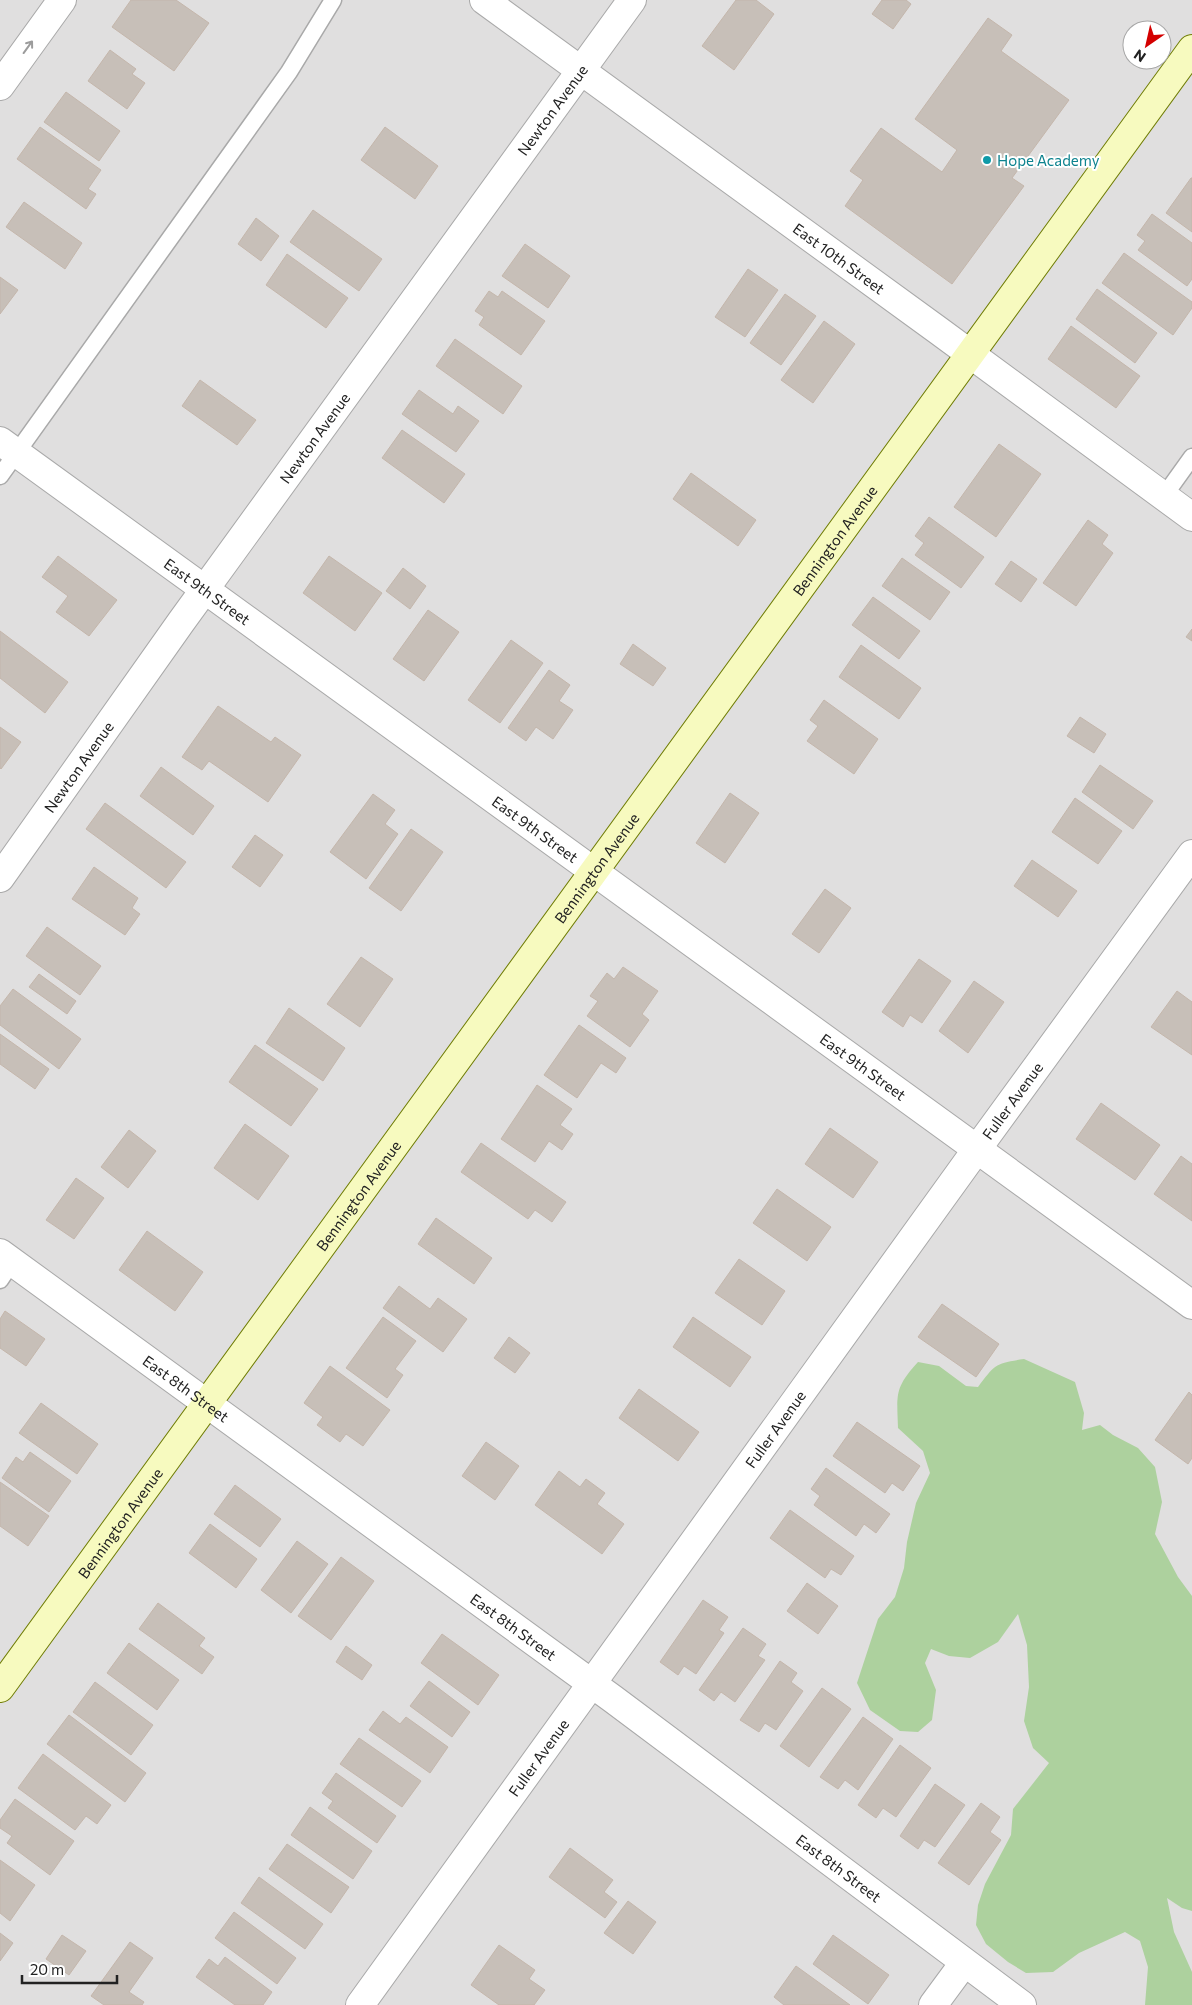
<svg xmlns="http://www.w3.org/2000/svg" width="1192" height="2005" font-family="Commissioner,sans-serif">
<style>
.residential{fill:#e0dfdf;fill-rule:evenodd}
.forest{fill:#add19e}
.building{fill:#c7bfb8;stroke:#c4b6ab}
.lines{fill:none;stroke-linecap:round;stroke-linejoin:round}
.lane-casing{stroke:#a9a9a9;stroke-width:19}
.street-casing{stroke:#a9a9a9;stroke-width:30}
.secondary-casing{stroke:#707d05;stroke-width:30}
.lane{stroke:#fff;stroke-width:16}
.street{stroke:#fff;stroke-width:28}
.secondary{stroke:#f7fabf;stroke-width:28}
.oneway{stroke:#9c9c9c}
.culture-dot{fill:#0f9aa8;stroke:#fff;stroke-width:2}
.labels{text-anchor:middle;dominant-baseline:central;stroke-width:4;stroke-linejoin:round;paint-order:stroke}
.street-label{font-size:15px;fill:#222;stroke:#fff}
.culture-label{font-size:15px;fill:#0d838f;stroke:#fff;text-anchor:start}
</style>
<rect width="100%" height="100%" fill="#f2efe9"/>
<path class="residential" d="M0,0h1192v2005h-1192zM1132,30h30v30h-30z"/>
<path class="forest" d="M1024,1359l51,23 9,31 -2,17 18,-5 13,10 25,13 17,19 7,35 -7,32 23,43 14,19v315l-10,-3 -15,-10 7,34 18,40v33h-47l3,-38 -8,-26 -15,-9 -46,21 -26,19 -27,1 -18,-11 -22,-18 -10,-19 2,-20 7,-21 26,-49 2,-26 36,-46 -16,-15 -9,-27 5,-34 -2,-42 -9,-31 -20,28 -28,16 -21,-2 -18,-7 -6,14 11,27 -4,30 -14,12 -18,-1 -30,-21 -13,-27 21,-64 17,-22 9,-29 3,-26 9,-39 14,-30 -7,-22 -25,-23c-1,-33 -4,-40 20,-66l21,4 27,20 12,1c17,-23 18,-24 46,-28z"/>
<path class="building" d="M131,0h45l33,23 -35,48 -62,-44z
M736,0h20l18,14 -40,56 -32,-24z
M882,0h24l5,4 -18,25 -21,-15z
M988,18l24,17 -11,16 68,49 -57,78 12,8 -72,98 -107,-78 18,-26 -13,-9 31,-43 61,44 15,-22 -42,-31z
M110,50l26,19 -4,5 13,9 -18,26 -39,-28z
M66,92l54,39 -21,30 -55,-39z
M40,127l61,43 -13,19 8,5 -10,15 -69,-50z
M385,127l53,39 -23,33 -54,-39z
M1191,178h1v54l-26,-19z
M24,202l58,41 -17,26 -59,-42z
M313,210l69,49 -23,32 -69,-49z
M1152,214l40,29v36l-5,7 -49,-36 7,-9 -8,-6z
M256,218l23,18 -18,25 -23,-17z
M525,244l45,32 -22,32 -46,-32z
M1124,253l68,49v6l-19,27 -71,-52z
M287,254l61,44 -22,30 -60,-43z
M748,269l30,21 -33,47 -30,-20z
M0,277l18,13 -18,24z
M1097,289l60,44 -22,30 -59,-44z
M489,291l9,6 4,-6 43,30 -24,34 -42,-30 5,-8 -9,-6z
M785,294l31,22 -35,49 -31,-22z
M824,321l31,23 -42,59 -32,-23z
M1071,326l69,50 -24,32 -68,-49z
M455,339l67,47 -19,28 -67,-48z
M200,380l56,40 -19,25 -55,-39z
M419,390l34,24 5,-8 21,15 -23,31 -54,-38z
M402,430l63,44 -21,29 -62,-45z
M999,444l42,30 -45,63 -42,-30z
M691,473l65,47 -18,26 -65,-47z
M929,517l55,40 -23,31 -46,-33 9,-12 -9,-7z
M1088,520l20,15 -6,9 11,9 -37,53 -33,-23z
M58,556l59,44 -28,36 -33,-24 12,-16 -26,-19z
M329,556l53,37 -27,38 -52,-38z
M902,558l48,34 -20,28 -48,-34z
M1011,561l26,18 -16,23 -26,-18z
M403,568l23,18 -16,23 -24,-18z
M873,597l47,34 -21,28 -47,-34z
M428,610l31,22 -35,49 -31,-22z
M1192,629v12l-6,-4z
M0,631l68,51 -23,31 -45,-35z
M511,640l32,23 -43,60 -32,-23z
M633,644l33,24 -13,18 -33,-22z
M861,645l60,43 -22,31 -60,-42z
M549,670l21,15 -11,16 14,9 -20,29 -17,-12 -10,14 -18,-13z
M824,700l54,39 -24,35 -47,-33 11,-15 -8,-6z
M218,706l53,36 4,-5 26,18 -33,47 -59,-41 -7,9 -20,-13z
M1080,717l26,17 -12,19 -27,-17z
M0,727l21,15 -20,27 -1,-1z
M1100,765l53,36 -20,28 -51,-37z
M161,767l53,39 -21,29 -53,-39z
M730,793l29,20 -34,50 -29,-20z
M373,794l22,16 -10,14 13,10 -32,45 -36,-27z
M1075,798l47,33 -24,33 -46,-32z
M105,803l81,59 -20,26 -80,-59z
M411,829l32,23 -42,59 -32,-23z
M255,835l28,20 -23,32 -28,-20z
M1032,860l45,31 -19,26 -44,-31z
M94,867l44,31 -6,10 8,6 -15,21 -53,-36z
M825,889l26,19 -32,45 -27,-19z
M47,927l54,39 -21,29 -54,-39z
M361,957l32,22 -33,48 -33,-23z
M919,959l32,22 -29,42 -12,-8 -7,12 -21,-15z
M623,967l35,24 -16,23 7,6 -19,27 -43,-31 11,-15 -8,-5 17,-23 7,6z
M39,974l37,27 -9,13 -38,-27z
M974,981l30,21 -36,51 -29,-22z
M13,989l68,50 -22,30 -59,-44v-19z
M1177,991l15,11v53l-41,-28z
M289,1008l56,40 -22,33 -57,-38z
M579,1025l47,33 -10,15 -15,-10 -24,35 -33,-23z
M0,1034l49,35 -14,20 -35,-25z
M255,1045l63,44 -27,37 -62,-44z
M537,1085l35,24 -12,16 13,9 -11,16 -13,-9 -14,21 -34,-23z
M1101,1103l59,42 -25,35 -59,-41z
M245,1124l44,32 -31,44 -44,-32z
M830,1128l48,34 -25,36 -48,-34z
M129,1130l27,21 -28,37 -27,-21z
M481,1143l85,59 -14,20 -17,-12 -7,9 -67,-47z
M1181,1156l11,8v57l-38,-27z
M76,1178l28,20 -30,41 -28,-19z
M777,1189l54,38 -24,34 -54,-38z
M436,1218l56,40 -18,26 -56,-40z
M147,1231l56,41 -28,39 -56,-41z
M739,1259l46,32 -23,34 -47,-32z
M399,1286l31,23 8,-11 29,21 -24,33 -60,-44z
M942,1304l57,40 -23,33 -58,-40z
M5,1311l40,28 -19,27 -26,-18v-29z
M383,1317l33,24 -21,28 8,6 -16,23 -41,-30z
M693,1317l58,40 -21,30 -57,-40z
M509,1337l21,16 -15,20 -21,-15z
M330,1366l60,44 -27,36 -17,-12 -6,8 -23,-17 6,-8 -19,-14z
M639,1389l60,43 -21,29 -59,-43z
M1189,1392l3,3v63l-4,6 -33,-24z
M41,1403l57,41 -21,30 -58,-41z
M857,1422l63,44 -17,25 -11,-8 -7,10 -52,-37z
M486,1442l33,24 -24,34 -33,-24z
M30,1452l41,29 -22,31 -47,-34 14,-21 7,5z
M826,1468l64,46 -14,19 -12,-9 -8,12 -42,-31 6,-9 -9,-7z
M559,1471l21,16 6,-8 19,14 -8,11 27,20 -22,30 -67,-49z
M0,1482l49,34 -21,30 -28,-20z
M235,1485l46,34 -21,28 -46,-33z
M790,1510l64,46 -13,19 -10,-6 -6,9 -55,-40z
M210,1524l47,35 -21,29 -47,-35z
M297,1541l31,23 -37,49 -30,-23z
M341,1557l33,24 -43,59 -33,-24z
M807,1583l31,23 -20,28 -31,-23z
M703,1600l25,17 -9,13 5,3 -28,41 -12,-8 -6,9 -18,-13z
M158,1603l47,35 -6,8 15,11 -12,17 -63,-45z
M743,1628l23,16 -8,12 7,4 -30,42 -14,-10 -7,9 -15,-11z
M442,1634l57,41 -21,30 -57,-42z
M129,1643l50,37 -22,30 -50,-37z
M346,1646l26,19 -10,15 -26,-18z
M780,1661l17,12 -6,9 12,9 -27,39 -11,-7 -6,9 -19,-12z
M429,1681l41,31 -18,25 -42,-31z
M95,1682l58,43 -22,30 -58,-43z
M822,1688l29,21 -42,58 -29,-21z
M383,1711l17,13 6,-7 42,30 -18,26 -61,-43z
M69,1715l77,58 -21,29 -78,-58z
M863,1717l30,22 -35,51 -13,-10 -7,9 -18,-12z
M359,1738l62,43 -19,26 -62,-43z
M900,1745l31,23 -35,49 -13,-9 -7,10 -18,-13z
M43,1754l68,51 -14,19 -11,-8 -11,14 -57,-42z
M336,1773l60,43 -19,27 -49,-35 5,-7 -11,-8z
M935,1784l30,21 -30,42 -11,-7 -6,9 -18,-13z
M15,1799l59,42 -24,34 -43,-32 5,-7 -12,-8v-8z
M981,1803l19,14 -10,15 11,8 -32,45 -31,-22z
M310,1807l62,44 -19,28 -62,-44z
M287,1844l62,43 -18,26 -62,-44z
M570,1848l43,32 -9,12 13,10 -12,16 -56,-41z
M0,1860l35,25 -25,36 -10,-8z
M259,1877l64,47 -18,25 -64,-46z
M628,1901l28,21 -23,32 -29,-21z
M234,1912l62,46 -19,26 -62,-46z
M0,1933l13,10 -13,18z
M62,1935l24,16 -17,24 -23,-16z
M833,1935l56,40 -21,29 -55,-40z
M130,1942l23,16 -24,34 15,10 -2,3h-38l-13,-9z
M499,1945l36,25 -6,9 16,11 -11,15h-35l-28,-20z
M225,1957l47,35 -9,13h-28l-39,-28 13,-18 9,7z
M796,1966l54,39h-66l-10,-8z"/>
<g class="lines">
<defs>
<path id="lane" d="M0,476l289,-404 44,-72
M1164,496l28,-39
M0,1280l12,-18"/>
<g id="street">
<path id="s1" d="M484,0l455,331 253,186"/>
<path d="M0,86l62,-86"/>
<path id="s2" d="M0,441l1192,864"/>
<path id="s3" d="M0,878l181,-256 451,-622"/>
<path id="s4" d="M0,1253l613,446 409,306"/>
<path id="s5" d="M360,2005l617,-856 215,-295"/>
<path d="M933,2005l31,-42"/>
</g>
<g id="secondary">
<path id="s6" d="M0,1688l1192,-1639"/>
</g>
</defs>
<use href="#lane" class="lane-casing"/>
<use href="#street" class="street-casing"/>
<use href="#secondary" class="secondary-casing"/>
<use href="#lane" class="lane"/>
<use href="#street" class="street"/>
<use href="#secondary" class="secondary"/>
</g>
<defs><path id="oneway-shaft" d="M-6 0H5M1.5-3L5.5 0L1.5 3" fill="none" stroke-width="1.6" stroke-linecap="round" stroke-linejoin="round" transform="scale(1.25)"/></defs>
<use class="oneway" href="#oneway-shaft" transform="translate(28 47) rotate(-54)"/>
<circle class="culture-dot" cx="987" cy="160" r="5"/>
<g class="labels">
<g class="street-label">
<text stroke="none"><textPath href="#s3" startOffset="946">Newton Avenue</textPath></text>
<text stroke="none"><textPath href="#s1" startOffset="439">East 10th Street</textPath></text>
<text stroke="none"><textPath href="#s3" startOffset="541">Newton Avenue</textPath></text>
<text stroke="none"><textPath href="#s6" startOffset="1419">Bennington Avenue</textPath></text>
<text stroke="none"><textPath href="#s2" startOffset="256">East 9th Street</textPath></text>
<text stroke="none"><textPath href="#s3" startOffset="136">Newton Avenue</textPath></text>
<text stroke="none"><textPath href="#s2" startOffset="661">East 9th Street</textPath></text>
<text stroke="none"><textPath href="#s6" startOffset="1014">Bennington Avenue</textPath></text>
<text stroke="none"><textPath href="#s2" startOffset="1066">East 9th Street</textPath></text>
<text stroke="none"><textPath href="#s5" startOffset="1115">Fuller Avenue</textPath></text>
<text stroke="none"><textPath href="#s6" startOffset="609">Bennington Avenue</textPath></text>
<text stroke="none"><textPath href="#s4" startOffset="230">East 8th Street</textPath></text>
<text stroke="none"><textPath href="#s5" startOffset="710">Fuller Avenue</textPath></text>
<text stroke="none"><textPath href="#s6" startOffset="204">Bennington Avenue</textPath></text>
<text stroke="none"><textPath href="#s4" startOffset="635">East 8th Street</textPath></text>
<text stroke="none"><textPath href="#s5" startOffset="305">Fuller Avenue</textPath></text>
<text stroke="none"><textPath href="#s4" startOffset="1040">East 8th Street</textPath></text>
</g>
<g class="culture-label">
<text x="997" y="160">Hope Academy</text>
</g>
</g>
<g transform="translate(1147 45) rotate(214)"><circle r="24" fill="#ffffff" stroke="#a7a7a7"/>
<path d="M0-4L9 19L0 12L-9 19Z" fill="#d40000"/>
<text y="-8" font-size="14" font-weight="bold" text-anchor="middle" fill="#222222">N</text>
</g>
<path d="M22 1975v8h95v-8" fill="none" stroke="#222222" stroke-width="2.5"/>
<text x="30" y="1975" font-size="15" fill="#222222" stroke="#ffffff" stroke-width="4" paint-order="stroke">20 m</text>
</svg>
